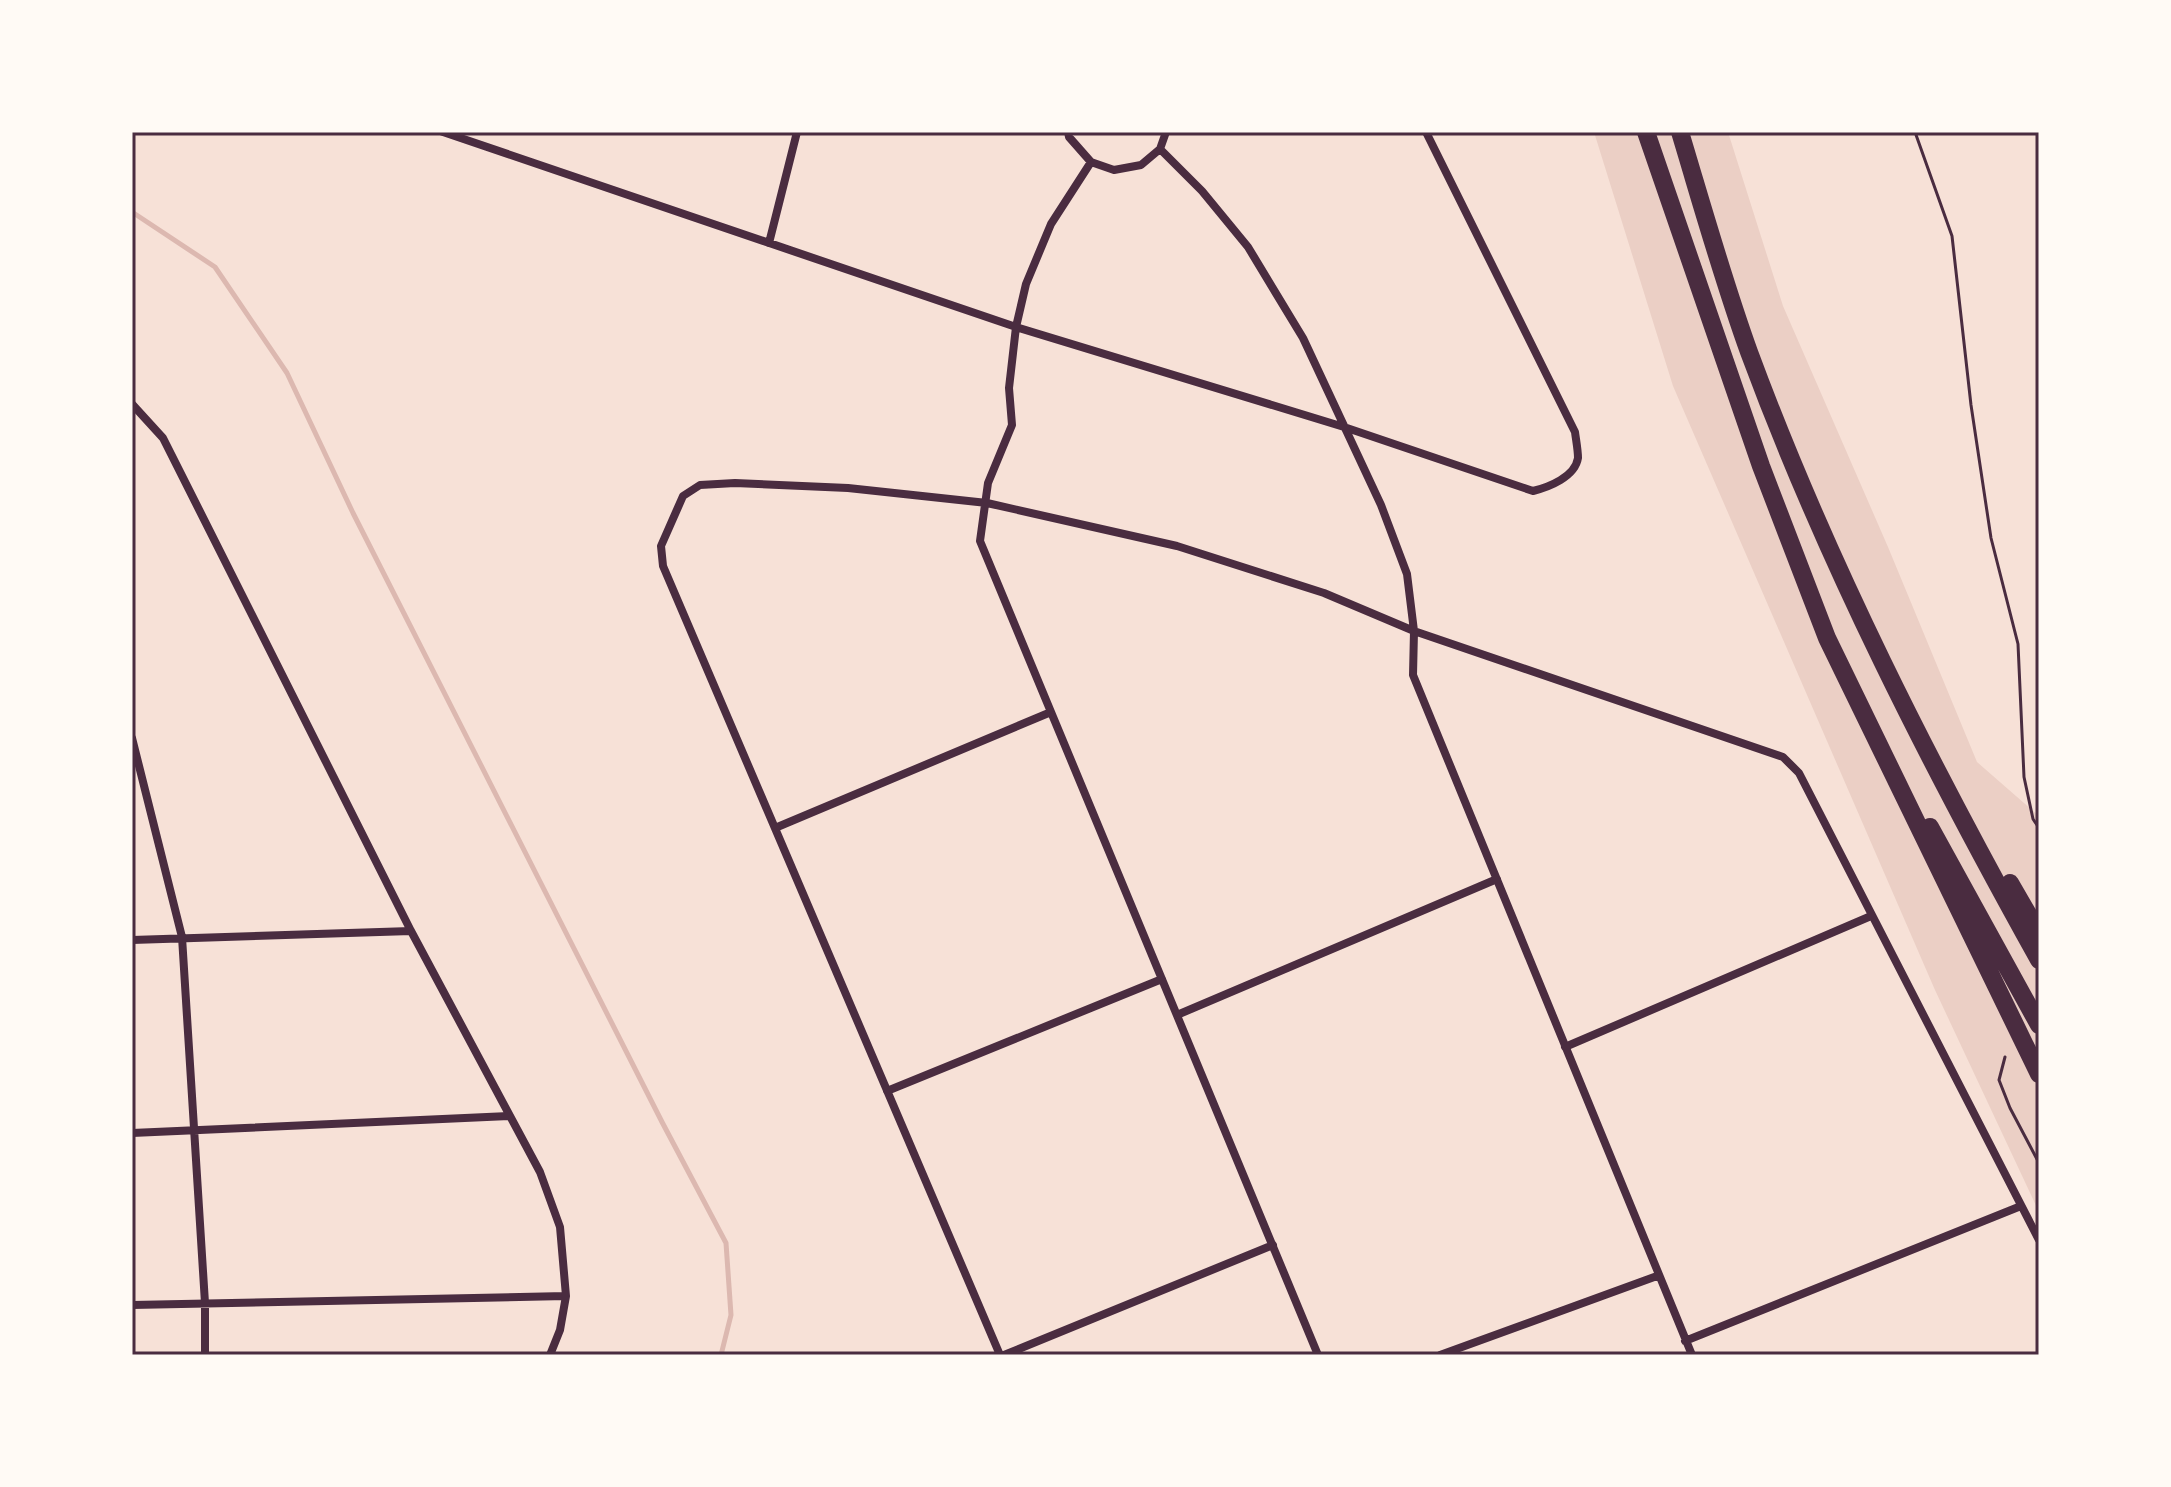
<svg xmlns="http://www.w3.org/2000/svg" width="2171" height="1487" font-family="Cabin,sans-serif">
<style>
.green{fill:#ebcfc5}
.lines{fill:none;stroke-linecap:round;stroke-linejoin:round}
.stream{stroke:#dcb8b0;stroke-width:5}
.path{stroke:#4a2c40;stroke-width:3}
.minor{stroke:#4a2c40;stroke-width:8}
.trunk{stroke:#4a2c40;stroke-width:18}
.neatline{fill:none;stroke:#4a2c40;stroke-width:3}
</style>
<rect width="100%" height="100%" fill="#f7e1d7"/>
<path class="green" d="M1594,132h134l55,174 105,241 89,215 62,54v396l-104,-222 -262,-604z"/>
<g class="lines">
<path class="stream" d="M132,212l83,55 72,106 66,140 309,609 64,121 5,72 -10,40"/>
<path class="path" d="M1915,132l37,104 19,169 20,133 27,106 6,133 9,42 6,9
M2005,1057l-6,23 11,28 29,55"/>
<path class="minor" d="M443,132l573,195 328,100 189,64c16,-4 42,-14 45,-33 0,-8 -2,-18 -3,-26l-149,-300
M1068,132l1,5 22,25 23,8 27,-5 19,-16 6,-17
M1160,149l42,42 46,56 55,91 78,167 26,69 7,57 -1,44 279,680
M1091,162l-40,62 -25,60 -10,43 -7,61 3,37 -24,58 -8,58 338,814
M769,243l28,-111
M132,404l31,34 248,493 129,241 20,55 6,69 -6,34 -10,25
M132,738l50,199 23,366v52
M775,828l276,-116
M132,940l279,-9
M1177,1015l320,-136
M1565,1047l306,-131
M887,1091l275,-112
M132,1133l377,-17
M132,1305l434,-9
M1685,1341l336,-135
M1000,1355l-337,-789 -2,-20 22,-50 17,-11 35,-2 113,5 139,15 190,43 147,47 90,38 369,126 16,16 240,467
M1004,1355l269,-110
M1440,1355l217,-79"/>
<path class="trunk" d="M1646,132l115,334 66,172 212,436
M1680,132c22,73 43,148 69,220 78,211 181,412 290,608
M1930,827l109,198
M2010,883l29,50"/>
</g>
<rect width="2171" height="1487" fill="none" stroke="#fffaf5" stroke-width="268"/>
<rect x="134" y="134" width="1903" height="1219" class="neatline"/>
</svg>
